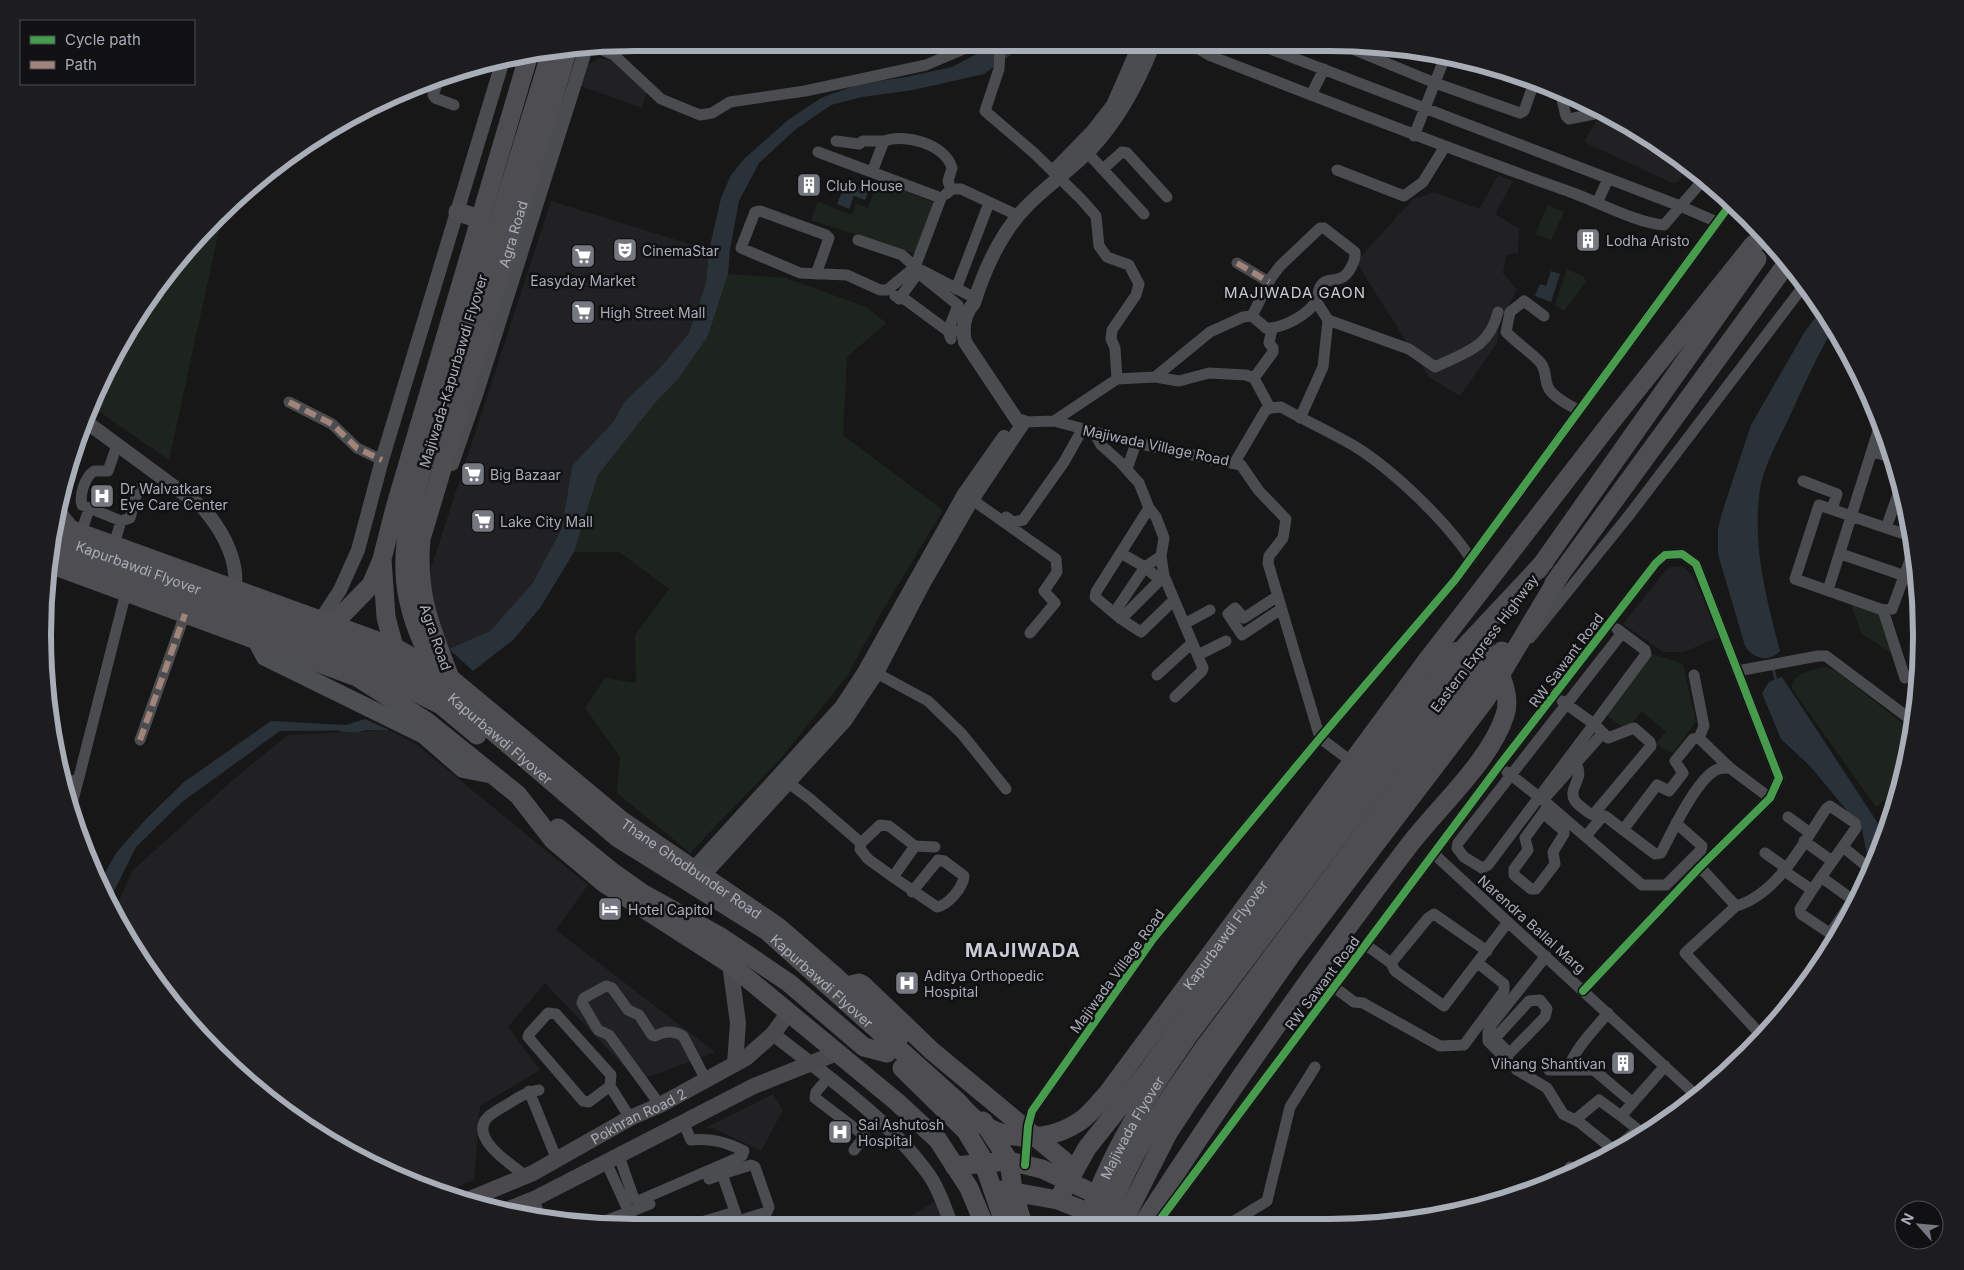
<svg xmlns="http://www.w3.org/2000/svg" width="1964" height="1270" font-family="Inter,sans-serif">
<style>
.built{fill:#212123}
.green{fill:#1d241e}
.water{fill:#2a3239}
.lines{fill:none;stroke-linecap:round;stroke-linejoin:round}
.stream{stroke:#2a3239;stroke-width:3}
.minor{stroke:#4b4c50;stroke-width:11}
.tertiary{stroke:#4b4c50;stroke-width:14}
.secondary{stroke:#4a4a4e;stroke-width:16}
.primary{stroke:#4d4f52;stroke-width:18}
.trunk{stroke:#4e4e52;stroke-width:19}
.trunk-bridge{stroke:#4e4e52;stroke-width:19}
.quiet{stroke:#a18479;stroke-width:6;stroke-dasharray:12 6;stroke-linecap:butt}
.cycleway-casing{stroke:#111113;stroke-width:11}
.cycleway{stroke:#469c4c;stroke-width:8}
.labels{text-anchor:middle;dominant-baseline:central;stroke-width:5;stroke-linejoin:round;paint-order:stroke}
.poi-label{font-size:14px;fill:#a8adb8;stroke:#111113;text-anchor:start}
.street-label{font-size:14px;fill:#a8adb8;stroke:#111113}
.neighbourhood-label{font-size:15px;letter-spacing:1px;fill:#c9ccd4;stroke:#111113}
.district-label{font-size:19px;font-weight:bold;letter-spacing:1px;fill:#c9ccd4;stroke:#111113}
.rim{fill:none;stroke:#a8adb8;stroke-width:6}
</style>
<rect width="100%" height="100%" fill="#171717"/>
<path class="built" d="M599,58l17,3 31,30 -5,17 -64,-23 5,-17z
M1602,111l86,57 -10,14 -6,1 -88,-41z
M1498,175l15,6 -18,33 24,15 -1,24 -12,2 -3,18 14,17 -18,33 -2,20 -37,53 -31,-19 -73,-115 57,-63 22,-7 44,17z
M551,201l158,49 -3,33 -17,50 -30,36 -35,33 -10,19 -42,45 -10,62 -30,56 -42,47 -41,18 -13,-33 -8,-39z
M70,462l6,3 -11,39 -3,-1z
M1682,566l11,10 26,61 -35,15h-21l-40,-28 43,-54 5,-3z
M389,730l27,14 172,141 -32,45 159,122 -77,29 -93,-98 -37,44 32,43 -60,36 -6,74 -30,12 -36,-10 -69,-34 -94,-67 -56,-56 -67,-93 -8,-19 18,-42 103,-93 53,-43z
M773,1094l10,16 -22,41 -48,-23h-8z
M937,1200l8,24h-48z"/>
<path class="green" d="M878,180l57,23 -19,51 -105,-34 7,-18 34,13 4,-12 12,5z
M1548,205l16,7 -13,28 -16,-6z
M223,212l-54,248 -78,-54 31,-67 43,-65z
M1567,269l17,8 2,5 -22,29 -9,-6z
M728,274l58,4 80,29 20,16 -39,34 -4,78 100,75 -63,105 -32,60 -67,83 -91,95 -73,-60 3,-36 -35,-49 20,-30 31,5 -1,-48 34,-46 -50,-37h-45l24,-77 56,-71 25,-26 29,-42z
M1850,601l31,12 14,43 -34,-23z
M1652,654l31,10 13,58 -23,31 -18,-9 11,-12 -24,-21 -16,19 -19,-15z
M1824,667l11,3 77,61 -13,57 -23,19 -84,-118c-1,-16 19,-18 32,-22z
M1028,1215l28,6 -1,4h-24z"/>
<path class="water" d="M988,48h32l-36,26 -71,16 -51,7 -31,8 -36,25 -36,33 -20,38 -9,48 -2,25 -20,62 -29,42 -25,26 -56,71 -24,77 -34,56 -27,32 -40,31 -24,-22 41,-18 42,-47 30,-56 10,-62 42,-45 10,-19 35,-33 30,-36 17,-50 3,-33 12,-52 10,-23 14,-17 43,-38 33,-22 38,-14 47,-7 46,-10z
M846,182l23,8 -4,10 -11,-4 -5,13 -12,-5z
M1551,271l9,3 -9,28 -16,-6 5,-12 6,2z
M1821,310l12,19c-18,30 -31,61 -46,93 -10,21 -23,44 -27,67 -8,57 6,108 20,162 -12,12 -26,8 -35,-5l-27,-92v-25l3,-13 30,-91 53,-92z
M1782,677l99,151 2,14 -13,28 -8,-41 -51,-62 -30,-28 -19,-46 7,-11z
M365,719l24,11 -109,1 -98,71 -46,45 -22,44 -4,12 -9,-23 15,-27 30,-34 38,-37 87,-61 75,4z"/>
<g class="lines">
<path class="stream" d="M1773,668l3,13
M340,730l16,1 8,-2"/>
<path class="minor" d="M597,48l17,7 47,44 39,16 12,-2 18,-11 75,-11 121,-26 40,-17
M1000,48l-1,21 -14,42 49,42 47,46 15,17 3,30 8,11 22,8 10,19 -3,11 -24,35 -1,9 4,9 2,31 -63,42
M1197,48l14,8c118,46 235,92 354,134 27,9 73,34 99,35l40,-46
M1268,48l412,158 37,16
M1350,48l85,35 85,30 4,-2 11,-31
M1486,66l19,7 3,-2
M460,70l8,3
M440,76l-7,19 2,3 19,7
M1560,91l6,25 3,3 35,-7
M1311,95l13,-26
M1414,136l31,-79
M836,141l23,3 4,-3h21
M1083,148l61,66
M818,152l123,46 -26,69 -13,-12 -44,-15
M1103,169l19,-17 5,1 40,44
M1337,170l67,26 19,-14 21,-34
M872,172l12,-31c21,-8 61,3 68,27l-4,13 3,9
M946,194l6,-5h9l58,27
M1598,201l10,-22
M1320,228h4l31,24c1,8 -6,23 -14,26 -6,3 -13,1 -18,5 -6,5 -4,12 -7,18 -8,14 -34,28 -50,27l-14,-12 19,-38 9,-12z
M1237,263l32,19
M816,274l13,-36 -3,-3 -66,-24 -5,1 -14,36 59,25 47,2 33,15h7l28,-23 60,31
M956,289l33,-86
M895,296l11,4 42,31h8
M899,299l19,-26 40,32 -10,26 3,8
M1544,316l-20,-15 -14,11 -4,20c11,11 23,19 33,29 8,8 5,17 9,26 4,10 22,18 31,24
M1328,320l81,29 26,18c31,-15 54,-19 63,-55
M1155,377l24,4 30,-8 37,2 8,3 16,30
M1254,378l19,-26v-4l-4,-5 3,-14
M1117,379l38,-2 55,-45 33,-15 9,-1
M289,402l43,22 25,24 25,12
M1300,418l23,-51 5,-47 -12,-19
M1024,422l30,-1 82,22 105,22 18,26 27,28 -3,19 -14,18 -1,7 52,175
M1095,434l6,11 19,17 19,21 10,25 7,9 8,21 -3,18 3,20 39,92 -1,3 -27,26
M117,445l-9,26h-14c-9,6 -15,24 -12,34l39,16 9,-3 8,-29
M1872,451l20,7
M1235,462l30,-51 5,-3 11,-1c25,14 51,26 75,40 38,24 91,75 115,112
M1127,469l9,-26
M1803,481l34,13 -5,15
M967,496l89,63 1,13 -13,19 11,12 -25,30
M1006,517l7,5 10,-2 41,-58 18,-32
M1886,528l16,-45
M81,533l8,-24
M1910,536l-91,-31 -24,74 88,31 22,68 13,-4
M114,545l7,-24
M1841,554l70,24 9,27
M1124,555l21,12 15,13
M1164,576l-43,43 20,13 33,-32
M1828,590l52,-165
M1278,596l-34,22 -9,-10 -7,6 14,21 39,-26
M1883,610l9,-1 21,-57
M1114,613l31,-46 16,-11
M1121,619l-26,-22 1,-5 53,-84
M1184,624l26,-14
M1530,638l100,-124 175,-230
M1198,655l28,-14
M871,670l57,31 34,33 44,55
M1737,671l81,-15h8l88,66
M1157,675l35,-32
M1694,675l10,51 -5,12
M1562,701l32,23 52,-70 -1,-4 -28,-21
M1320,738l36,27
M140,740l45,-126
M1576,764c11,16 -15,27 4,42 4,3 8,7 13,9l58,-69 -1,-4 -16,-14 -26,10 -14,-14 -106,141 -6,3 -18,-11 -7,-9 1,-5 164,-210
M1507,772l36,28 59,-66
M783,779l26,19 52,45 -1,6 8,10 25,18 22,-31 -26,-20 -9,-1 -19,18
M61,780l17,1 48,-189
M1543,800l99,85h24l35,-35 1,-4 -26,-23
M71,807l7,-26
M1543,813l21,18v3l-11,18 2,12 -19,25h-5l-17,-14v-6l14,-19 -3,-12 24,-33
M1788,817l22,16
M1623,830l34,-45 12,6 14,-18 -8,-12 18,-22 6,-1 31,30 40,30
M1586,836l16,-19 3,-1 50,38 6,-1c10,-19 36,-76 57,-84 3,-1 8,-1 12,-1
M1804,841l28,20
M915,846l20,1
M1843,847l27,22
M1765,853l20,14
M1434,854l264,243
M1700,867l36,39 -51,47 78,84
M893,877l44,30c11,-2 26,-19 27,-31l-20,-15 -6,-1 -26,32
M1821,877l32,23
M1812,890l-12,19 1,5 27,18 4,-1 32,-48
M1736,906c42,-12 67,-63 90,-97l4,-3 25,17 1,5 -44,62 -29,-20
M1366,945l25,18 4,8 49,35 64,-84
M1546,956l-54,68 -4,8v9l29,29 30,18 16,26 16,8 35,28 21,-18 1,-4 -15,-12 44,-50
M1391,963l37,-45 6,-4 53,37
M1334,987l20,15 9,1 77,43 24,-1 40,-54v-7l-26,-21
M1760,1034l19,-14
M1504,1059l41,-42 2,-8 -7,-9 -11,1 -32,35v5l9,9
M1568,1069c8,-22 25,-38 40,-56
M1549,1070h45l39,33
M828,1078l-12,14 -1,6 50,38 -11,14
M610,1086l1,-11 -55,-61 -8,-1 -19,21 -1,3 55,64 6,1 21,-16 20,32
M529,1091l28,69
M660,1105l-51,-70 -11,-5 -16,-27 2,-5 22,-12 6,2 16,22 11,5 13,20 3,1c9,-5 18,-6 28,0l23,44
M1575,1120l24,-20 22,16
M619,1156l15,43 4,2 104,-45 2,-5c-18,-9 -33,-13 -53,-11l-8,-18
M606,1162l28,61
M1025,1165l3,-39 4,-15 121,-172 167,-201 135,-158 277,-378
M722,1174l29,-9 4,2 14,40 -2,5 -29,9
M526,1176c-14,-11 -55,-36 -40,-57 3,-4 10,-8 15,-11 13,-7 23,-16 38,-18
M1566,1176l4,-9
M709,1179l13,-5 17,49
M534,1199l6,19
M600,1223l50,-19
M698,1223l37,-11
M1156,1225l343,-459 157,-203 9,-8 17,-1 14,10 83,214 -9,20 -70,69 -117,124
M1226,1226l41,-25 23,-94 25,-40"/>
<path class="tertiary" d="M1056,169l37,-38 20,-26 25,-57
M85,421l118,87c20,23 39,57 30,88
M452,464l25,-72 109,-344
M60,513l15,18
M321,619l19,-29 18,-40 24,-90 121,-400
M694,868l147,-161 23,-35 100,-178 40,-57
M704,875l141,-154 32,-48 47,-90 48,-83 52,-78 -7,-2 -52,-78c-3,-14 -1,-28 9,-39 11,-35 29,-74 55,-99 20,-20 44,-36 63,-56 26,-28 46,-65 60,-100
M773,1034c52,41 118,87 156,141 10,14 16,33 22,49"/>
<g class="secondary">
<path d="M730,964l8,59 -3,41"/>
<path id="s1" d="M470,1199l63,-26 97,-55 30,-13 86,-47 27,-24 16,-22"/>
<path d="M509,1209l25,-10 220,-113 85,-34"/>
</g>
<path class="primary" d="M256,640l9,17 159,78 39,34 31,6"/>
<g class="trunk">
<path d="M458,212l22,7"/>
<path d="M445,397l107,-348"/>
<path id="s2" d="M58,525l336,122 56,31 171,142 156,106 59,51 63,61"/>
<path d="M50,564l307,113 69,44 92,74 35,45 51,43 126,81 167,138 41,38 31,48 15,36"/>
<path d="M1538,570l219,-311"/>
<path d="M1554,583l234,-321"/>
<path d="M333,624l38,-39 10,-23"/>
<path d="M393,655l1,-8 -8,-30 -4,-58 13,-51 134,-454"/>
<path d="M1428,659l183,-237 142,-177 11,-8"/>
<path id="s3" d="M450,678c-19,-51 -34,-82 -29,-139l147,-491"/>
<path d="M1457,679l28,-37"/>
<path d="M1472,689l30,-38"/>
<path d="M558,828l53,43 31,22 79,44 68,46 75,64 23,6"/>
<path d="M846,986l13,-3 4,2 69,66 142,118"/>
<path d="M983,1121l26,40 4,29 10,35"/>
<path d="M954,1166l55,-5 33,8 68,32"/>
<path d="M1002,1190l56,10 47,19"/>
<path d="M1058,1200l29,-52 58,-73 105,-146 193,-259 102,-109"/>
<path d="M1125,1225l4,-15 39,-77 21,-32 102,-146 195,-256 75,-126"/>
</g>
<g class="trunk-bridge">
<path d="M445,397c-19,62 -52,140 -36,205 7,33 24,62 39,91"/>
<path id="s4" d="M56,537l310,112 82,44 170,145 149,93 189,169c6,6 12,14 19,19 31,25 77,23 108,0 9,-7 16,-17 24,-25l321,-435c33,-13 64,-13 76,26 3,10 4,21 1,30 -15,47 -68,93 -98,133 -93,122 -182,248 -265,377"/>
<path d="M53,551l307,113 81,41 36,30"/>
<path d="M902,1068l64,63 15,25 24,69"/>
<path id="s5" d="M1086,1225c22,-69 61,-130 102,-189l269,-357"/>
<path d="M1105,1225c19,-63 62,-124 99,-177l268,-359"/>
</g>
<path class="quiet" d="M1237,263l32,19
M289,402l43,22 25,24 25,12
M140,740l45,-126"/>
<defs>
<path id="cycleway" d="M1025,1165l3,-39 4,-15 121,-172 167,-201 135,-158 277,-378
M1156,1225l343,-459 157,-203 9,-8 17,-1 14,10 83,214 -9,20 -70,69 -117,124"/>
</defs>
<use href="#cycleway" class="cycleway-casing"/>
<use href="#cycleway" class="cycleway"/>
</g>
<defs>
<symbol id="building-square" viewBox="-11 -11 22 22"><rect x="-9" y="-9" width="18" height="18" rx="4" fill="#757880" stroke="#111113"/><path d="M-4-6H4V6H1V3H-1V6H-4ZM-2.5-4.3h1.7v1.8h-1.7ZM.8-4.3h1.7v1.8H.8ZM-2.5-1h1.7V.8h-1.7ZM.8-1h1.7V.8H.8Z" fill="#fff"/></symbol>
<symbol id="theatre-square" viewBox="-11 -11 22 22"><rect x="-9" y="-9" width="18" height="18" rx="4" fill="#757880" stroke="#111113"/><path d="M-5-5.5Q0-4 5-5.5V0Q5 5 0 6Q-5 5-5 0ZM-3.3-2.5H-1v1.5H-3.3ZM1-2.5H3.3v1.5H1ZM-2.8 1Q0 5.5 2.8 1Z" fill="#fff"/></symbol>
<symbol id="supermarket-square" viewBox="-11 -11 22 22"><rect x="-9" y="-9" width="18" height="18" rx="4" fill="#757880" stroke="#111113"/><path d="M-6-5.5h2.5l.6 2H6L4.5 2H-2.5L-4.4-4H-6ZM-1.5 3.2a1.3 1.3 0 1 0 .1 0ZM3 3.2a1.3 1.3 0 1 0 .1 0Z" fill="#fff"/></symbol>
<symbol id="hospital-square" viewBox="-11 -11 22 22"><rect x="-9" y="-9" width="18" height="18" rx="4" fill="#757880" stroke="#111113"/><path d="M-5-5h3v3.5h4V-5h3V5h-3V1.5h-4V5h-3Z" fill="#fff"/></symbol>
<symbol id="hotel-square" viewBox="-11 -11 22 22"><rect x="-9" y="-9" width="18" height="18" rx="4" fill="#757880" stroke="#111113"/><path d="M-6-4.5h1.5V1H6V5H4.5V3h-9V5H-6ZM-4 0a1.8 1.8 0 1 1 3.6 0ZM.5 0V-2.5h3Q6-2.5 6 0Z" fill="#fff"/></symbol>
</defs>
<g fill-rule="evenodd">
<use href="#building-square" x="795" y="171" width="28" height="28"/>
<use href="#building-square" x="1574" y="226" width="28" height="28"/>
<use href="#theatre-square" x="611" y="236" width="28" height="28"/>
<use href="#supermarket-square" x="569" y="242" width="28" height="28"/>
<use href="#supermarket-square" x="569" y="298" width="28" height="28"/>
<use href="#supermarket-square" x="459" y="460" width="28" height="28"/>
<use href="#hospital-square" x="88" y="482" width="28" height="28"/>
<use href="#supermarket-square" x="469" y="507" width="28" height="28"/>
<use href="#hotel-square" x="596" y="895" width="28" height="28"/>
<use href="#hospital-square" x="893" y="969" width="28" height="28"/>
<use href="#building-square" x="1609" y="1049" width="28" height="28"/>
<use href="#hospital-square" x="826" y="1118" width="28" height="28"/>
</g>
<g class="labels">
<g class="poi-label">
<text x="826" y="185">Club House</text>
<text x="1606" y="240">Lodha Aristo</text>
<text x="642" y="250">CinemaStar</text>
<text x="583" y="280" text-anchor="middle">Easyday Market</text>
<text x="600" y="312">High Street Mall</text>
<text x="490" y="474">Big Bazaar</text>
<text x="120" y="488">Dr Walvatkars<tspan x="120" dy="16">Eye Care Center</tspan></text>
<text x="500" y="521">Lake City Mall</text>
<text x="628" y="909">Hotel Capitol</text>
<text x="924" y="975">Aditya Orthopedic<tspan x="924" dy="16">Hospital</tspan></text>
<text x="1606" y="1063" text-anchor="end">Vihang Shantivan</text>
<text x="858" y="1124">Sai Ashutosh<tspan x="858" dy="16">Hospital</tspan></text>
</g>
<g class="street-label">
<text stroke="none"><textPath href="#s3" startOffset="462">Agra Road</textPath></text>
<text transform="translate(453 371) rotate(-73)">Majiwada-Kapurbawdi Flyover</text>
<text transform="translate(1156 445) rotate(12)">Majiwada Village Road</text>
<text stroke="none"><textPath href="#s4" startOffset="88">Kapurbawdi Flyover</textPath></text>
<text transform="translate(436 637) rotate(71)">Agra Road</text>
<text transform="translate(1484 643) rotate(-53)">Eastern Express Highway</text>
<text transform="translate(1566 660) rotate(-53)">RW Sawant Road</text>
<text stroke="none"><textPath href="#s4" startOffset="492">Kapurbawdi Flyover</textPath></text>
<text stroke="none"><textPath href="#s2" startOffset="729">Thane Ghodbunder Road</textPath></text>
<text transform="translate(1532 924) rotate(42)">Narendra Ballal Marg</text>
<text stroke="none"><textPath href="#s4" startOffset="1451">Kapurbawdi Flyover</textPath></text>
<text transform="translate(1117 971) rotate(-54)">Majiwada Village Road</text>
<text stroke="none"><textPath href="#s4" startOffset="896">Kapurbawdi Flyover</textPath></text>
<text transform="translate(1322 983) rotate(-53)">RW Sawant Road</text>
<text stroke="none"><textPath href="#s1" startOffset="188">Pokhran Road 2</textPath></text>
<text stroke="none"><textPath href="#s5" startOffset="108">Majiwada Flyover</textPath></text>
</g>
<g class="neighbourhood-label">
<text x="1295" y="292">MAJIWADA GAON</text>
</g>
<g class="district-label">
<text x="1023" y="950">MAJIWADA</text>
</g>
</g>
<path d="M0 0H1964V1270H0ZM635 51H1329A584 584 0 0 1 1913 635V635A584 584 0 0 1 1329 1219H635A584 584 0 0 1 51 635V635A584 584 0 0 1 635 51Z" fill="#1d1d20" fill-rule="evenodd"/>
<path class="rim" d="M635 51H1329A584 584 0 0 1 1913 635V635A584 584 0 0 1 1329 1219H635A584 584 0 0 1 51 635V635A584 584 0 0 1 635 51Z"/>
<rect x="20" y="20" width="175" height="65" fill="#111113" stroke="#4d4f55"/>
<rect x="30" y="36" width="25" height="8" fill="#469c4c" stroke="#4d4f55"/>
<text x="65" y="45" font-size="15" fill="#a8adb8">Cycle path</text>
<rect x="30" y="61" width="25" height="8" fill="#a18479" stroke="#4d4f55"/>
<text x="65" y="70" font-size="15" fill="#a8adb8">Path</text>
<g transform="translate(1919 1225) rotate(297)"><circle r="24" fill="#111113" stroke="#4d4f55"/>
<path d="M0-4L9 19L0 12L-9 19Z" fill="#757880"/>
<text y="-8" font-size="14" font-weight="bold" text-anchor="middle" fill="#a8adb8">N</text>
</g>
</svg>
